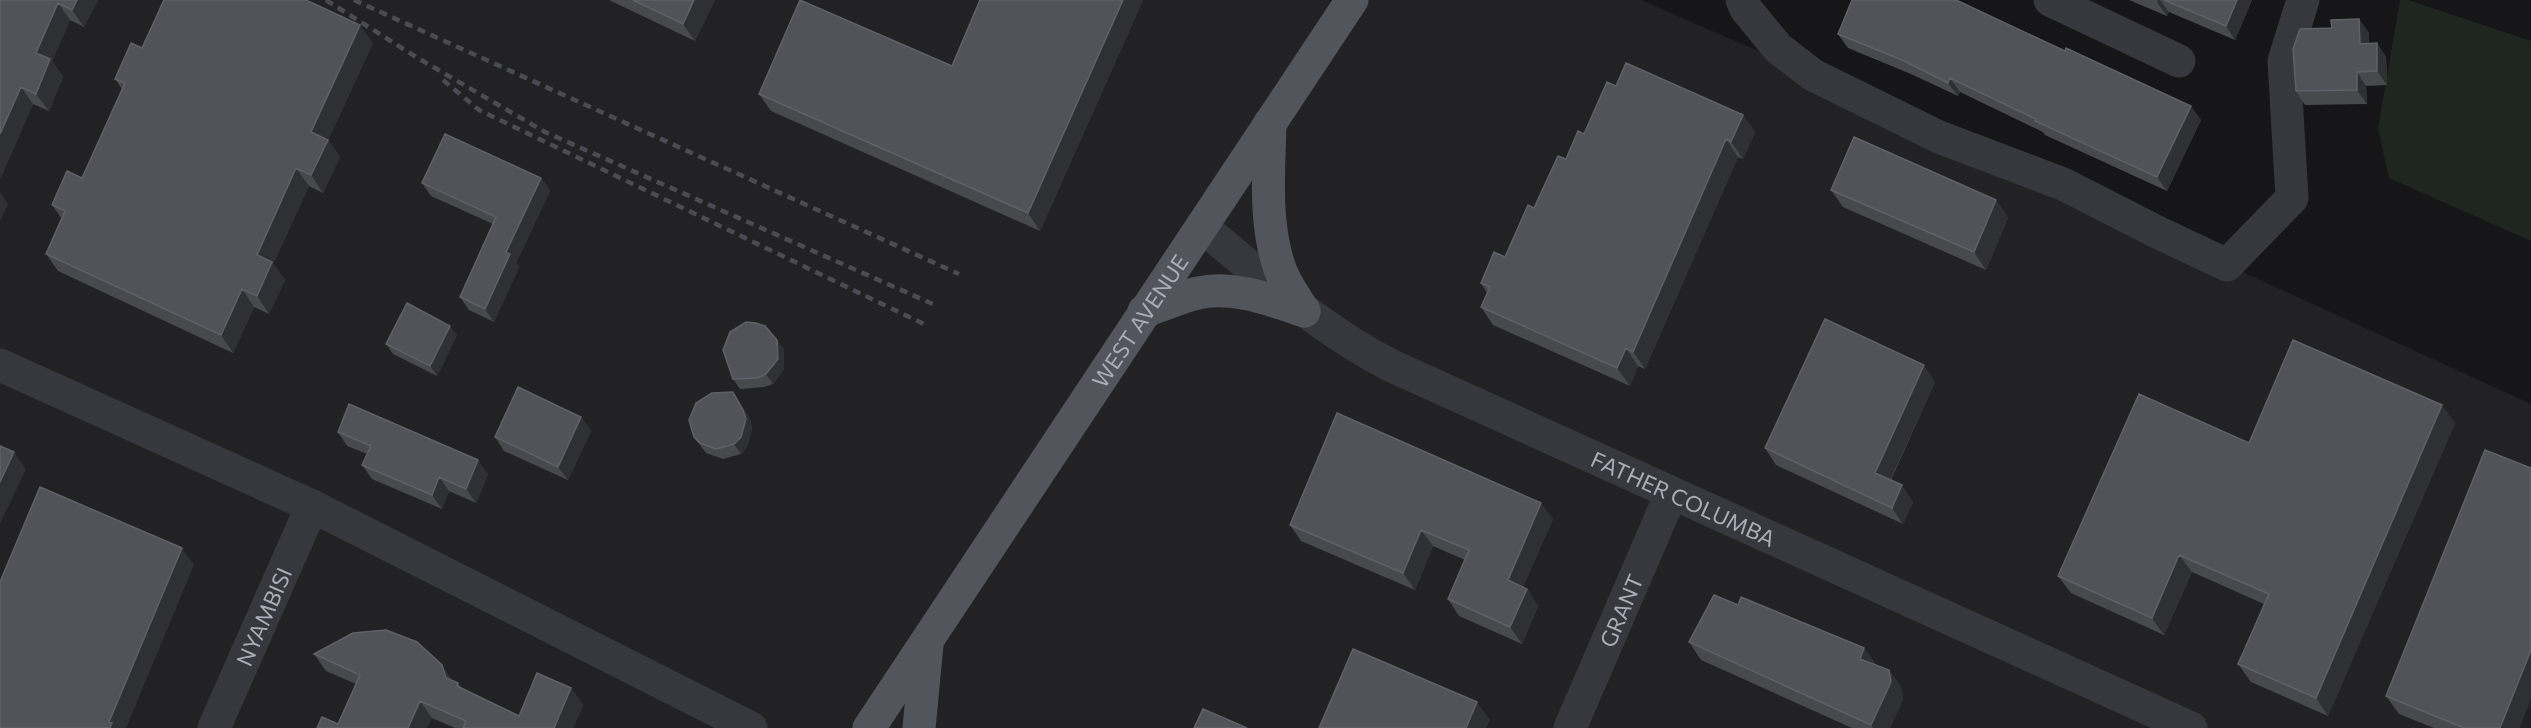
<svg xmlns="http://www.w3.org/2000/svg" width="2531" height="728" font-family="Commissioner,sans-serif">
<style>
.built{fill:#222225}
.green{fill:#1e261f}
.lines{fill:none;stroke-linecap:round;stroke-linejoin:round}
.minor{stroke:#37383d;stroke-width:33}
.major{stroke:#53555c;stroke-width:33}
.rail{stroke:#4a4c52;stroke-width:4.5;stroke-dasharray:8 6;stroke-linecap:butt}
.wall{fill:#47494d}
.shaded-wall{fill:#2f3033}
.building{fill:#525359;stroke:#5f6168;stroke-width:1.5}
.labels{text-anchor:middle;dominant-baseline:central;stroke-width:5;stroke-linejoin:round;paint-order:stroke}
.street-label{font-size:22px;fill:#a8adb8;stroke:#111113}
</style>
<rect width="100%" height="100%" fill="#161618"/>
<path class="built" d="M0,0h1641l172,75 718,329v324h-2531z"/>
<path class="green" d="M2400,0h8l123,41v200l-142,-63 -11,-50z"/>
<g class="lines">
<g class="minor">
<path d="M1742,0l4,9 32,39 35,27 126,62 124,47 94,48 70,33 65,-67 -8,-137 19,-61"/>
<path d="M2050,0l129,61"/>
<path id="s1" d="M1202,227c61,50 119,103 190,139l799,362"/>
<path d="M0,365l312,141 439,222"/>
<path id="s2" d="M214,728l98,-222"/>
<path id="s3" d="M1570,728l101,-234"/>
</g>
<g class="major">
<path d="M1270,123c-1,47 -6,98 9,143 5,17 16,31 25,45"/>
<path d="M1144,311c18,-5 35,-14 54,-18 34,-8 74,7 106,18"/>
<path id="s4" d="M869,728l483,-728"/>
<path d="M919,728l8,-83"/>
</g>
<path class="rail" d="M326,0l90,57 129,75 390,173
M354,0l605,274
M443,80l36,30 449,216"/>
</g>
<path class="wall" d="M0,0h98l-14,27 -14,-7 -18,41 11,16 -14,34 -16,-7 -33,75z
M609,0h106l-20,41z
M980,0h163l-103,231 -269,-120 -12,-17 193,-28z
M2129,0h123l-17,40 -66,-28 -2,4z
M2359,19l10,14v10h8l9,14 1,28 -21,1 1,18 -62,1 -9,-14 36,-63z
M1838,34l363,86 -34,71 -122,-56 -2,-3 -83,-40 -2,4 -47,-22 -63,-26z
M373,43l-45,97 12,17 -17,36 -14,-7 -36,78 12,16 -16,34 -15,-7 -21,46 -175,-82 -12,-17 16,-35 -10,-14 30,-27 40,-89 -7,-10 27,-31z
M1616,86l127,29 12,17 -12,27 -5,-2 -93,212 -7,-3 -8,20 -137,-61 -12,-18 6,-14 -6,-10 24,-26 29,-49 32,-49 18,-25z
M541,178l9,13 -34,72 3,4 -25,55 -25,-12 -9,-13 33,-73 -62,-28 -9,-13z
M1831,190l165,10 12,18 -22,52 -143,-63z
M457,335l-20,41 -44,-22 -7,-10z
M777,340l7,10v19l-11,15 -9,3 -24,2 -7,-10z
M1935,382l-44,98 22,22 -10,22 -127,-59 -11,-17z
M739,402l11,17 2,10 -5,18 -6,7 -18,5 -17,-6 -12,-16z
M581,417l10,14 -23,49 -64,-29 -9,-14z
M2455,423l-127,293 -77,-34 -13,-18 26,-60 -72,-32 -28,63 -93,-42 -13,-17z
M338,432l150,42 -12,29 -27,-12 -7,18 -70,-30 -10,-14 5,-11 -20,-8z
M1553,519l-30,68 4,2 11,17 -16,38 -63,-28 -11,-17 17,-39 -32,-14 -18,44 -114,-49 -11,-16z
M1738,605l126,43 12,17 13,5 12,17 2,12 -13,29h-38l-151,-68 -12,-18z
M314,654l139,27 5,2 4,6 57,27 52,-28 12,17 -10,23h-118l-23,-10 -94,6 18,-40 -30,-13z
M2386,696l145,2 -12,30h-85l-35,-14z"/>
<path class="shaded-wall" d="M77,0h21l-14,27 -12,-17z
M694,0h21l-20,41 -12,-17z
M1123,0h20l-103,231 -12,-18z
M2158,0h2l9,12 -2,4 -10,-14z
M2237,0h15l-17,40 -9,-14z
M58,3l12,17 -18,41 11,16 -14,34 -13,-17v-41z
M2359,19l10,14v24l-9,-13z
M360,25l13,18 -45,97 12,17 -17,36 -12,-18v-43z
M2377,43l9,14 1,28 -10,-14z
M2357,72l9,14 1,18 -10,-14z
M1950,78l10,14 -2,4 -10,-13z
M21,87l12,17 -33,75v-45z
M2191,106l10,14 -34,71 -10,-14z
M1743,115l12,17 -12,27 -12,-17z
M1726,139l12,18 -93,212 -12,-17z
M296,168l13,18 -36,78 12,16 -16,34 -12,-18v-41z
M541,178l9,13 -34,72 3,4 -25,55 -9,-13 21,-57z
M0,192l8,12 -8,17z
M1996,200l12,18 -22,52 -12,-18z
M242,289l12,18 -21,46 -12,-18z
M450,326l7,9 -20,41 -7,-10z
M777,340l7,10v19l-11,15 -7,-10z
M1626,348l12,18 -8,20 -13,-18z
M1924,365l11,17 -49,107 -11,-16z
M733,392l17,27 2,10 -5,18 -6,7 -7,-10z
M2442,405l13,18 -127,293 -12,-18z
M581,417l10,14 -23,49 -10,-13z
M14,452l12,17 -26,55v-42z
M478,460l10,14 -12,29 -10,-14z
M439,477l10,14 -7,18 -10,-14z
M1902,485l11,17 -10,22 -11,-16z
M1541,503l12,16 -34,78 -11,-17z
M1421,530l12,16 -18,44 -12,-17z
M182,548l12,17 -68,163h-16l-1,-6z
M2179,555l13,17 -28,63 -12,-17z
M1527,589l11,17 -16,38 -12,-17z
M1864,648l12,18 -16,-7z
M2531,650v48l-12,30h-19z
M442,665l12,17 -8,-4z
M1889,670l12,17 2,12 -13,29h-17l-2,-3z
M571,688l12,17 -10,23h-19z
M420,701l12,17 -5,10h-19z
M1477,702l13,18 -4,8h-20z"/>
<path class="building" d="M0,0h77l-5,10 -14,-7 -22,50 14,6 -14,35 -15,-7 -21,47z
M164,0h142l54,25 -49,107 17,8 -17,35 -15,-7 -39,87 15,7 -15,34 -15,-7 -21,46 -175,-81 19,-43 -13,-6 15,-34 15,7 43,-95 -10,-4 16,-36 11,5z
M633,0h61l-11,24z
M800,0l152,66 28,-66h143l-95,213 -269,-119z
M1852,0h104l109,51 1,-3 125,58 -34,71 -122,-56 1,-2 -86,-41 -2,5 -46,-23 -64,-26z
M2164,0h73l-11,26z
M2359,19l1,25 17,-1v28l-20,1v18l-61,1 -3,-42 7,-20 32,-1 -1,-8z
M1626,63l117,52 -12,27 -5,-3 -93,213 -7,-4 -9,20 -136,-61 9,-20 -9,-4 13,-31 11,5 23,-52 6,3 24,-52 8,3 12,-28 6,3 23,-52 9,4z
M445,134l96,44 -35,74 4,2 -25,55 -25,-12 36,-80 -74,-34z
M1854,137l142,63 -22,52 -143,-62z
M407,303l43,23 -20,40 -44,-22z
M1825,319l99,46 -49,108 27,12 -10,23 -127,-60z
M746,322l10,1 9,3 12,14 1,19 -12,15 -9,4 -24,1 -10,-29 7,-18z
M2293,340l149,65 -126,293 -78,-34 31,-70 -90,-39 -27,63 -94,-42 81,-182 110,49z
M518,387l63,30 -23,50 -63,-30z
M733,392l10,18 3,9 -5,18 -7,7 -18,5 -16,-6 -6,-6 -5,-17 7,-17 16,-10z
M349,404l129,56 -12,29 -27,-12 -7,18 -70,-30 9,-19 -33,-14z
M1337,413l204,90 -33,77 19,9 -17,38 -62,-28 21,-49 -48,-20 -18,43 -113,-48z
M0,446l14,6 -14,30z
M2485,450l46,18v182l-31,78h-36l-78,-32z
M40,487l142,61 -73,174 3,1 -2,5h-110v-146z
M1714,595l24,10 3,-8 123,51 -4,11 29,11 2,12 -20,43 -182,-83z
M386,630l31,12 25,23 4,13 12,5 -1,3 62,30 18,-43 34,15 -17,40h-91l3,-7 -46,-20 -12,27h-91l5,-11 16,7 22,-49 -46,-21 39,-21z
M1353,649l124,53 -11,26h-147z
M1203,709l44,19h-53z"/>
<g class="labels">
<g class="street-label">
<text stroke="none"><textPath href="#s4" startOffset="489">WEST AVENUE</textPath></text>
<text stroke="none"><textPath href="#s1" startOffset="556">FATHER COLUMBA</textPath></text>
<text stroke="none"><textPath href="#s3" startOffset="128">GRANT</textPath></text>
<text stroke="none"><textPath href="#s2" startOffset="122">NYAMBISI</textPath></text>
</g>
</g>
</svg>
